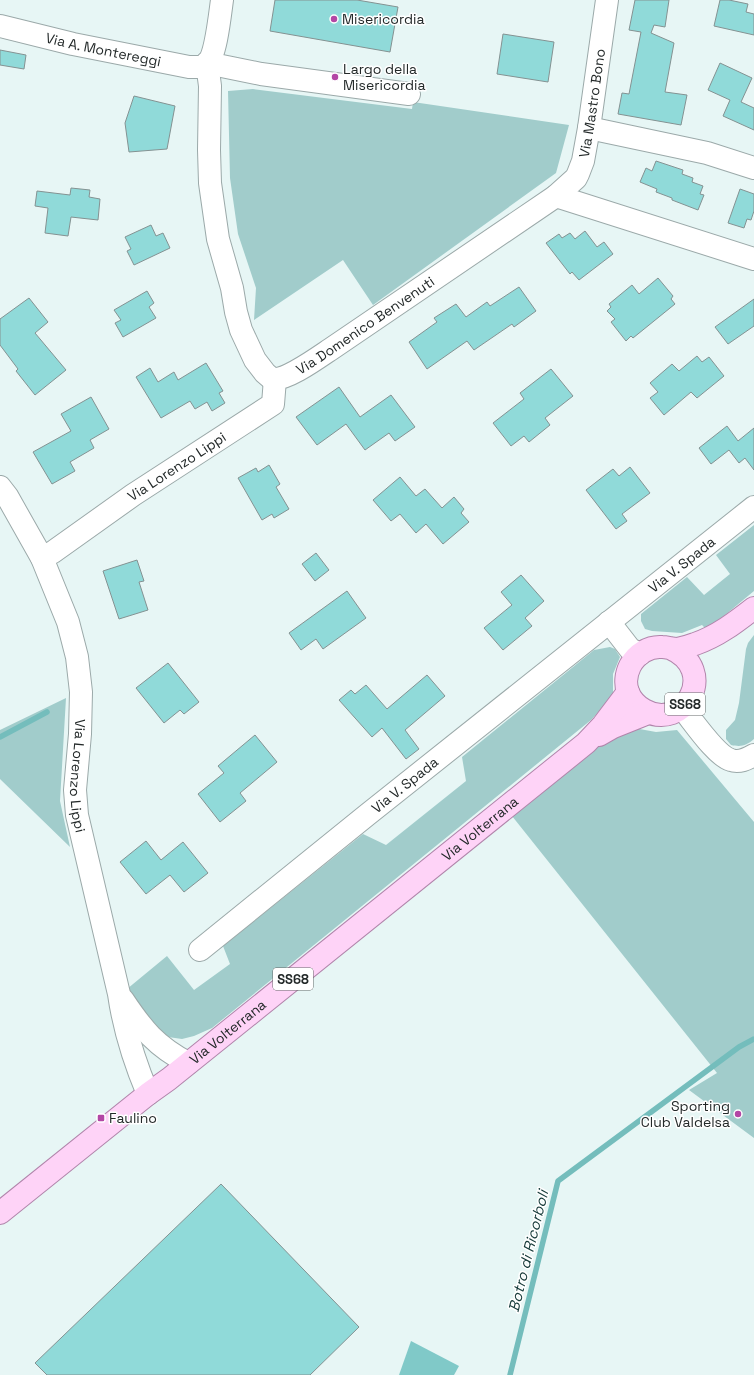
<svg xmlns="http://www.w3.org/2000/svg" width="754" height="1375" font-family="'Space Grotesk',sans-serif">
<style>
.green{fill:#a1cccb}
.forest{fill:#80c9c8}
.lines{fill:none;stroke-linecap:round;stroke-linejoin:round}
.stream{stroke:#74bdbc;stroke-width:5.5}
.building{fill:#90dad9;stroke:#849292}
.minor-casing{stroke:#9ba9a9;stroke-width:24}
.major-casing{stroke:#b185ab;stroke-width:24}
.minor{stroke:#fff;stroke-width:22}
.major{stroke:#fed3f7;stroke-width:22}
.poi-dot{fill:#b346a5;stroke:#fff;stroke-width:1.5}
.labels{text-anchor:middle;dominant-baseline:central;stroke-width:3;stroke-linejoin:round;paint-order:stroke}
.shield{fill:#fff;stroke:#656969;stroke-width:1}
.shield-label{font-size:13px;font-weight:bold;fill:#232929}
.poi-label{font-size:14px;fill:#232929;stroke:#fff;text-anchor:start}
.street-label{font-size:14px;fill:#232929;stroke:#fff}
.water-label{font-size:15px;font-style:italic;fill:#143938;stroke:#fff}
</style>
<rect width="100%" height="100%" fill="#e7f6f5"/>
<path class="green" d="M253,89l159,20 1,-7 156,23 -13,48 -183,132 -30,-45 -89,60 2,-32 -18,-54 -8,-56 -2,-87z
M754,525v66l-47,39 -5,-5 -20,8 -30,-2 -7,-2 -4,-8v-7l46,-37 17,18 26,-21 -14,-19z
M754,635v104c-8,7 -13,8 -23,6l-5,-6v-9l9,-10 4,-17 7,-54 2,-6z
M610,647l5,2 5,8 -7,17v22l-22,24 -379,308 -18,8 -12,3 -14,-2 -10,-5 -31,-43 40,-33 27,34 36,-26 -7,-18 140,-112 23,11 80,-64 -4,-24 132,-107z
M66,698l-6,103 10,46 -70,-68v-49z
M634,728l22,4 21,-2 77,92v316l-65,-48 28,-17 -205,-257 102,-82z"/>
<path class="forest" d="M411,1341l48,25 -5,9h-55z"/>
<g class="lines">
<path class="stream" d="M0,737l47,-25
M510,1375l48,-194 181,-134 15,-8"/>
</g>
<path class="building" d="M275,0h82l41,7 -8,45 -120,-21z
M635,0h34l-4,27 -11,-2 -3,8 23,10 -9,49 22,3 -6,30 -63,-11 4,-21 7,1 12,-62 -12,-2z
M720,0h9l19,4 -2,8 8,2v21l-40,-9z
M503,34l51,8 -6,40 -51,-8z
M0,50l26,5 -2,14 -24,-4z
M720,63l32,15 -11,24 13,6v22l-31,-14 7,-16 -22,-10z
M134,96l41,10 -8,43 -38,3 -4,-29z
M656,161l27,9 -1,4 11,4 -1,4 11,4 -3,8 4,1 -6,15 -26,-10v-2l-16,-6 1,-3 -17,-7 6,-14 6,3z
M71,188l19,2 -1,7 11,2 -2,21 -27,-3 -3,19 -23,-3 3,-25 -13,-2 2,-15 33,4z
M740,189l14,5v17l-3,9 -4,-1 -3,9 -16,-5z
M151,225l5,11 7,-3 7,15 -36,17 -7,-14 4,-2 -6,-12z
M585,231l12,16 7,-5 9,12 -34,26 -7,-8 -2,2 -24,-31 13,-9 3,4 8,-5 5,6z
M658,278l15,18 -2,3 4,5 -42,34 -2,-2 -5,5 -15,-19 4,-3 -8,-8 4,-4 -2,-3 23,-19 7,9z
M519,287l17,24 -22,16 -2,-3 -38,26 -7,-9 -40,28 -18,-27 28,-20 -3,-4 22,-14 10,13 21,-15 3,4z
M147,291l7,12 -5,4 7,11 -33,19 -8,-14 6,-3 -7,-10z
M29,298l19,24 -13,11 31,37 -31,25 -19,-24 2,-2 -18,-24v-26z
M754,299v27l-26,18 -13,-17z
M697,356l5,6 7,-5 15,19 -27,22 -6,-6 -27,23 -14,-17 8,-6 -8,-9 22,-19 7,7z
M206,363l17,28 -4,2 6,10 -13,8 -5,-9 -12,7 -5,-8 -29,17 -25,-41 14,-9 8,14 16,-10 4,8z
M551,369l22,27 -28,22 5,7 -21,17 -5,-6 -13,10 -18,-23 31,-24 -4,-6z
M339,387l21,30 31,-22 24,32 -20,14 -6,-8 -24,17 -19,-26 -29,21 -21,-28z
M91,397l18,32 -19,11 4,8 -24,14 5,9 -23,13 -19,-32 38,-21 -10,-17z
M727,426l11,15 16,-13v42l-9,-12 -6,5 -10,-13 -18,14 -12,-16z
M269,465l11,19 -4,3 13,22 -15,9 -2,-4 -10,6 -24,-42 18,-10 2,4z
M630,467l20,26 -28,21 5,7 -11,8 -30,-39 27,-21 6,7z
M400,477l16,19 9,-7 17,19 12,-11 10,12 -3,4 8,9 -26,22 -17,-20 -10,9 -16,-19 -9,7 -18,-21z
M316,553l13,17 -14,11 -13,-17z
M137,560l7,21 -5,1 9,28 -29,9 -16,-48z
M521,575l23,26 -19,17 7,8 -29,24 -19,-22 28,-23 -11,-13z
M347,591l19,27 -43,31 -7,-10 -15,11 -12,-17z
M168,663l31,39 -15,12 -4,-4 -16,13 -28,-35z
M427,675l18,21 -40,34 14,19 -13,10 -24,-31 -10,9 -33,-37 12,-10 4,4 11,-9 21,24z
M255,735l22,27 -37,31 6,8 -26,21 -22,-28 26,-21 -6,-7z
M146,841l15,19 22,-18 25,31 -24,19 -14,-17 -24,19 -26,-32z
M221,1184l138,143 -49,48h-263l-12,-12z"/>
<g class="lines">
<defs>
<g id="minor">
<path id="s1" d="M0,26l73,18 116,23c6,0 13,1 18,-3 9,-9 13,-50 15,-64"/>
<path id="s2" d="M207,63l3,23 -1,64 1,33 8,56 14,49 4,24 5,18 14,30 10,13 7,6c14,2 47,-22 59,-30l225,-153 198,63"/>
<path d="M207,63l54,11 148,20"/>
<path d="M589,128l118,25 47,15"/>
<path id="s3" d="M556,196l20,-18 2,-4 5,-13 6,-33 18,-128"/>
<path id="s4" d="M0,487l7,9 35,62 26,64 9,35 4,35 -1,42 -5,56 2,25 42,179c5,35 15,67 29,100"/>
<path id="s5" d="M42,558l11,-6 80,-57 140,-91 2,-25"/>
<path d="M609,622l21,27 10,5"/>
<path d="M682,708c11,13 34,48 49,52 8,3 16,-1 23,-5"/>
<path id="s6" d="M200,950l167,-135 387,-308"/>
<path d="M123,1000c20,30 33,46 65,63"/>
</g>
<g id="major">
<path d="M670,648c50,22 14,85 -26,62 -7,-4 -13,-10 -16,-18 -3,-8 -2,-18 2,-26 6,-12 19,-20 32,-19 5,0 10,2 15,2 6,-1 13,-3 18,-5 23,-8 41,-22 59,-36"/>
<path d="M599,735l14,-8 35,-14"/>
<path id="s7" d="M0,1213l148,-119 21,-15 417,-336 17,-18 25,-33"/>
</g>
</defs>
<use href="#minor" class="minor-casing"/>
<use href="#major" class="major-casing"/>
<use href="#minor" class="minor"/>
<use href="#major" class="major"/>
</g>
<g class="poi-dot">
<circle cx="334" cy="19" r="4"/>
<circle cx="335" cy="77" r="4"/>
<circle cx="738" cy="1114" r="4"/>
<rect x="97" y="1114" width="8" height="8" rx="2"/>
</g>
<g class="labels">
<g class="shield">
<rect x="665" y="693" width="40" height="22" rx="3"/>
<rect x="273" y="968" width="40" height="22" rx="3"/>
</g>
<g class="shield-label">
<text x="685" y="704">SS68</text>
<text x="293" y="979">SS68</text>
</g>
<g class="poi-label">
<text x="342" y="19">Misericordia</text>
<text x="343" y="69">Largo della<tspan x="343" dy="16">Misericordia</tspan></text>
<text x="730" y="1106" text-anchor="end">Sporting<tspan x="730" dy="16">Club Valdelsa</tspan></text>
<text x="109" y="1118">Faulino</text>
</g>
<g class="street-label">
<text stroke="none"><textPath href="#s1" startOffset="106">Via A. Montereggi</textPath></text>
<text stroke="none"><textPath href="#s3" startOffset="104">Via Mastro Bono</textPath></text>
<text stroke="none"><textPath href="#s2" startOffset="438">Via Domenico Benvenuti</textPath></text>
<text stroke="none"><textPath href="#s5" startOffset="163">Via Lorenzo Lippi</textPath></text>
<text stroke="none"><textPath href="#s6" startOffset="617">Via V. Spada</textPath></text>
<text stroke="none"><textPath href="#s4" startOffset="307">Via Lorenzo Lippi</textPath></text>
<text stroke="none"><textPath href="#s6" startOffset="263">Via V. Spada</textPath></text>
<text stroke="none"><textPath href="#s7" startOffset="615">Via Volterrana</textPath></text>
<text stroke="none"><textPath href="#s7" startOffset="291">Via Volterrana</textPath></text>
</g>
<g class="water-label">
<text transform="translate(528 1251) rotate(-76)">Botro di Ricorboli</text>
</g>
</g>
</svg>
